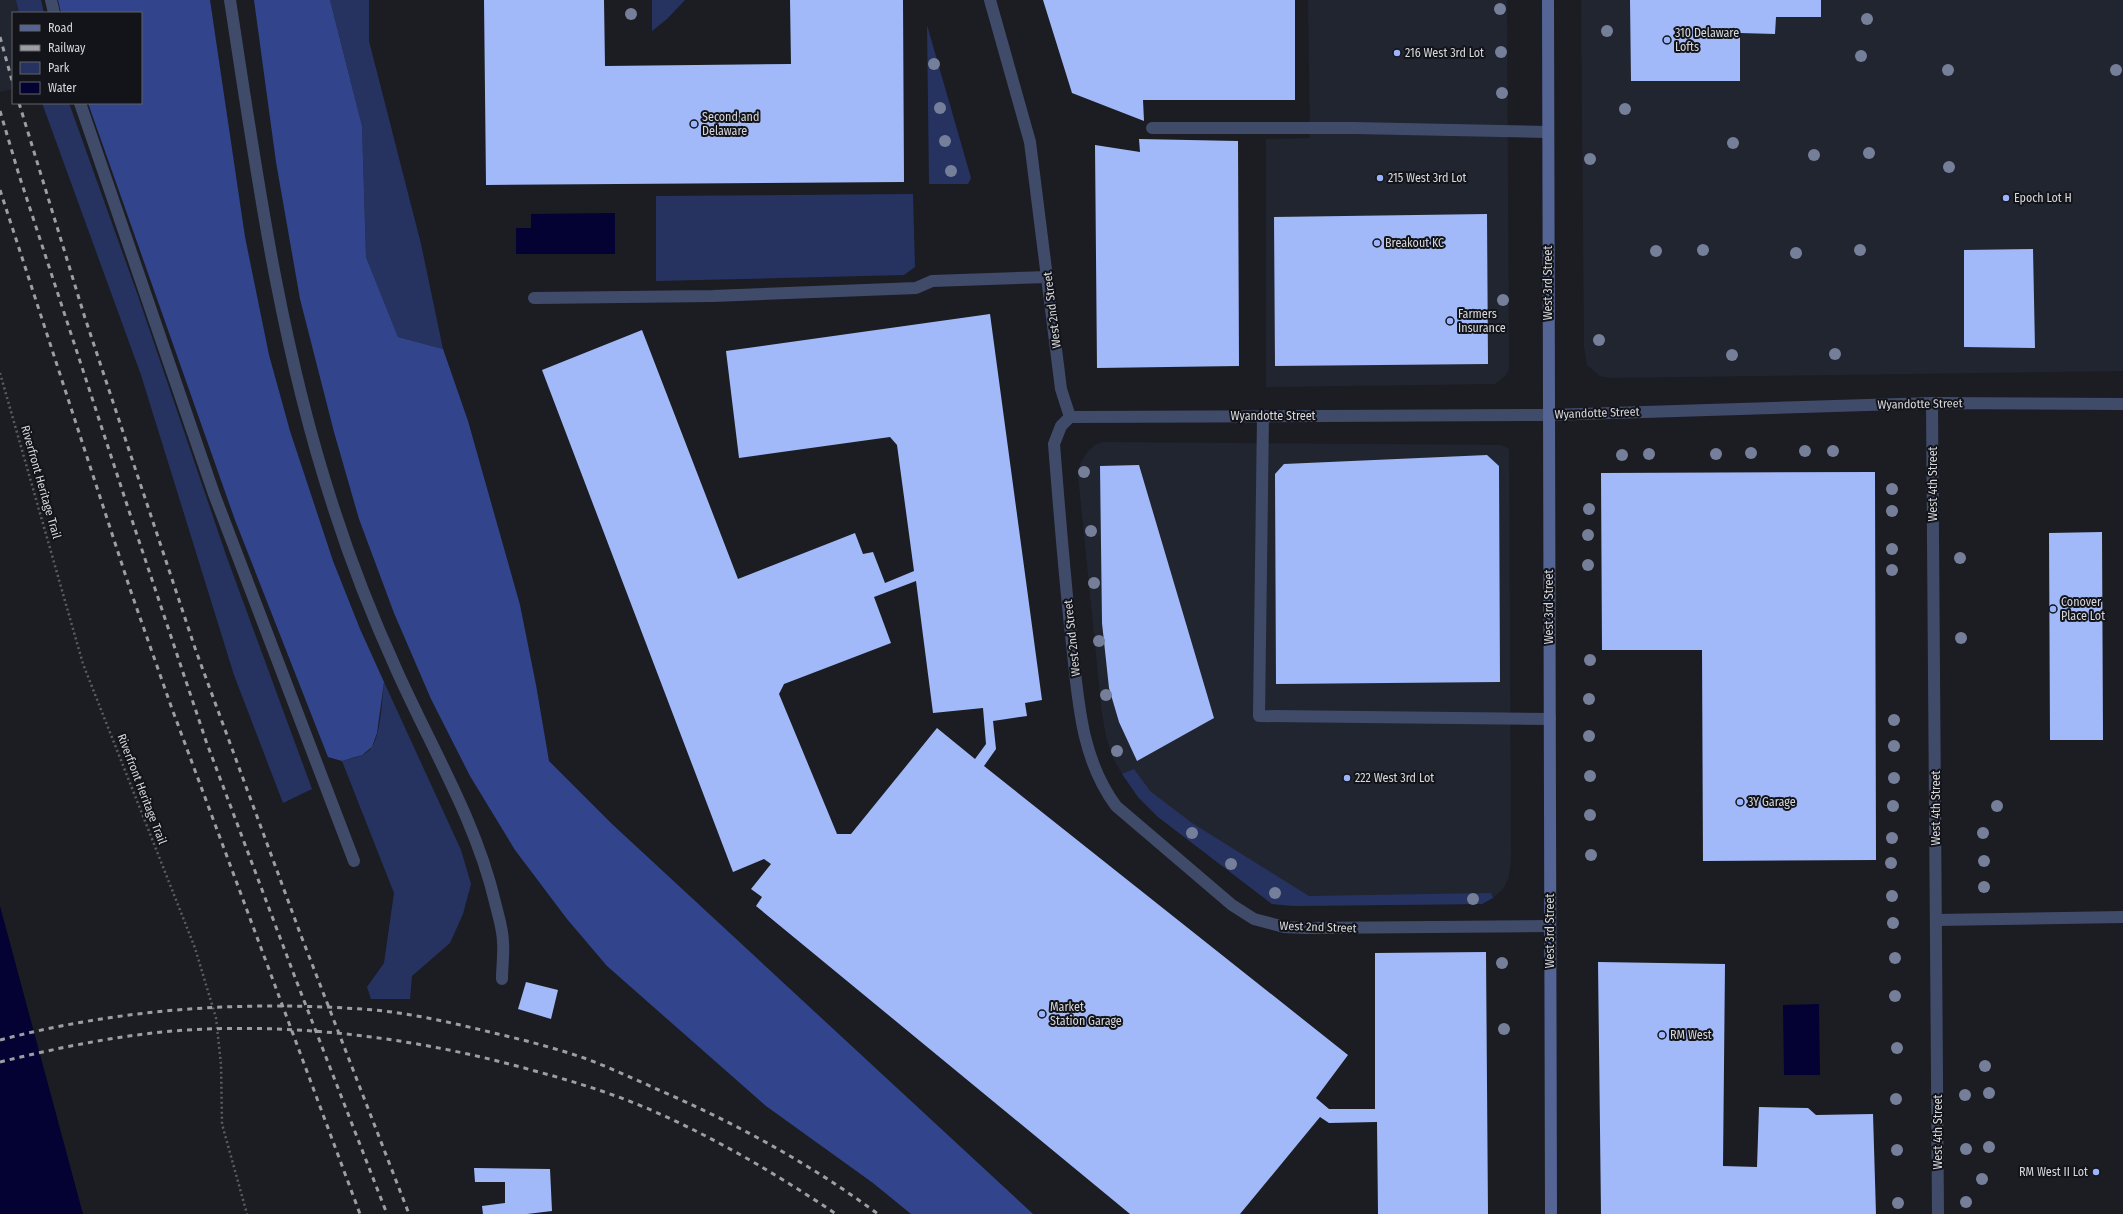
<svg xmlns="http://www.w3.org/2000/svg" width="2123" height="1214" font-family="'Fira Sans Condensed',sans-serif">
<style>
.built{fill:#212530}
.green{fill:#263361}
.forest{fill:#32458c}
.water{fill:#030233}
.building{fill:#a2b9f9;fill-rule:evenodd}
.lines{fill:none;stroke-linecap:round;stroke-linejoin:round}
.path{stroke:#5c5d63;stroke-width:2.5;stroke-dasharray:2 3;stroke-linecap:butt}
.lane{stroke:#404b6a;stroke-width:12}
.street{stroke:#404b6a;stroke-width:12}
.secondary{stroke:#536495;stroke-width:12}
.rail{stroke:#9c9ea2;stroke-width:3;stroke-dasharray:5 5;stroke-linecap:butt}
.tree{fill:#767f99}
.poi-dot{fill:#9bb4fd;stroke:#121419;stroke-width:1.5}
.labels{text-anchor:middle;dominant-baseline:central;stroke-width:4;stroke-linejoin:round;paint-order:stroke}
.poi-label{font-size:12px;fill:#d7d8dc;stroke:#121419;text-anchor:start}
.street-label{font-size:12px;fill:#d7d8dc;stroke:#121419}
</style>
<rect width="100%" height="100%" fill="#1b1d23"/>
<path class="built" d="M0,0h16l3,13h-6v76l-13,3z
M1308,0h199l2,370 -3,5 -11,9 -229,3v-248l44,-1z
M1581,0h542v371l-512,7 -11,-2 -13,-11 -3,-18z
M1103,442l398,3 8,4 2,410 -2,17 -5,12 -11,10 -11,6 -188,2 -22,-2 -114,-87 -20,-20 -16,-23 -9,-16 -7,-22 -4,-22 -24,-239 3,-13 7,-11 7,-6z"/>
<path class="green" d="M16,0h25l3,13h-25z
M330,0h39v41l52,203 22,105 -45,-12 -32,-80 -4,-131z
M652,0h33l-18,19 -15,12z
M927,25l44,153 -3,6h-39z
M42,103h27l69,193 88,259 86,234 -29,14 -49,-128 -93,-300z
M913,194l2,73 -11,8 -248,6v-85z
M384,682l77,168 10,34 -8,30 -13,29 -38,33 -2,23h-39l-4,-12 17,-24 10,-70 -52,-132c10,-3 25,-5 30,-14 9,-14 10,-48 12,-65z
M1134,769l16,22 42,32 117,73 182,-3 2,5 -11,6 -188,2 -22,-2 -114,-87 -20,-20 -16,-23z"/>
<path class="forest" d="M58,0h152l35,237 24,118 21,76 43,130 27,68 24,53 -7,51 -5,14 -10,8 -20,6 -14,-4 -93,-237 -147,-417h53v-90h-80z
M254,0h76l32,126 4,131 32,80 45,12 25,72 52,184 16,80 13,76 63,63 421,390h-122l-38,-31 -107,-77 -159,-140 -40,-47 -52,-69 -45,-74 -39,-77 -37,-86 -35,-94 -25,-87 -34,-133 -24,-137z"/>
<path class="water" d="M615,213v41h-99v-26h15v-14z
M0,906l83,308h-83z
M1819,1004l1,71h-36l-1,-70z"/>
<path class="building" d="M484,0h120l1,66 186,-2 -1,-64h113l1,182 -418,3z
M1043,0h252v100h-152l1,21 -72,-28z
M1630,0h191v17h-45l-1,17 -35,-1v48h-109z
M1139,139l99,2 1,225 -142,2 -2,-223 45,7z
M1487,214l1,150 -213,2 -1,-149z
M2033,249l2,99 -71,-1v-97z
M990,314l52,386 -17,3 2,13 -34,5 3,28 -12,17 364,289 -32,43 13,11h46v-156l111,-1 2,262h-110l-1,-92 -48,1 -9,-6 -80,97h-110l-374,-308 6,-9 -11,-8 20,-25 -7,-5 -31,13 -191,-502 100,-40 96,249 117,-46 8,21 10,-2 12,31 29,-12 -17,-126 -7,-8 -151,21 -13,-107zM916,581l17,132 50,-5 3,36 -11,15 -38,-31 -86,106h-14l-58,-140 5,-10 107,-41 -17,-46z
M1487,455l12,11 1,216 -224,2 -1,-210 9,-10z
M1139,465l75,253 -77,43 -18,-39 -10,-34 -7,-65 -2,-157z
M1875,472l1,388 -173,1 -1,-211h-100l-1,-177z
M2102,532l1,208h-53l-1,-207z
M1598,962l127,2 -2,202 34,1 2,-60 49,1 8,7 57,-1 3,100h-275z
M526,982l32,8 -7,29 -33,-10z
M474,1168l76,1 2,42 -25,3h-44l-1,-8 23,-3v-21h-30z"/>
<g class="lines">
<path class="path" d="M0,373l83,291 112,284 21,70 5,46 1,60 25,90"/>
<path class="lane" d="M51,0l3,13
M230,0c26,169 49,340 102,503 18,57 40,113 65,168 34,76 79,150 98,231 3,13 8,27 8,41 1,11 -1,24 -1,36
M80,103l134,391 140,367
M1152,128h202l193,4
M534,298l179,-2 203,-8 16,-7 116,-4
M1263,416l-4,300 291,3
M1936,920l187,-3"/>
<path class="street" d="M990,0l40,142 31,247 9,28
M1932,403l6,811
M1070,417l478,-2 384,-12 191,1
M1070,417l-9,9 -7,18c5,63 10,127 17,191 7,60 8,121 45,171l116,99 22,14 30,8 22,1 244,-2"/>
<path class="secondary" d="M1548,0l3,1214"/>
<path class="rail" d="M0,37l13,47
M19,103l66,215 111,333 104,282 109,281
M0,111l19,64 113,345 74,221 90,239 91,234
M0,190l130,399 41,117 189,508
M0,1040c122,-32 249,-40 374,-30 42,4 83,14 124,24 30,7 60,15 89,25 31,12 60,26 90,39 71,32 139,70 201,116
M0,1062c61,-15 124,-28 187,-32 117,-7 235,9 348,41 37,10 73,21 109,36 68,29 131,66 192,107"/>
</g>
<g class="tree">
<circle cx="1500" cy="9" r="6"/>
<circle cx="631" cy="14" r="6"/>
<circle cx="1867" cy="19" r="6"/>
<circle cx="1607" cy="31" r="6"/>
<circle cx="1501" cy="52" r="6"/>
<circle cx="1861" cy="56" r="6"/>
<circle cx="934" cy="64" r="6"/>
<circle cx="1948" cy="70" r="6"/>
<circle cx="2116" cy="70" r="6"/>
<circle cx="1502" cy="93" r="6"/>
<circle cx="940" cy="108" r="6"/>
<circle cx="1625" cy="109" r="6"/>
<circle cx="945" cy="141" r="6"/>
<circle cx="1733" cy="143" r="6"/>
<circle cx="1869" cy="153" r="6"/>
<circle cx="1814" cy="155" r="6"/>
<circle cx="1590" cy="159" r="6"/>
<circle cx="1949" cy="167" r="6"/>
<circle cx="951" cy="171" r="6"/>
<circle cx="1703" cy="250" r="6"/>
<circle cx="1860" cy="250" r="6"/>
<circle cx="1656" cy="251" r="6"/>
<circle cx="1796" cy="253" r="6"/>
<circle cx="1503" cy="300" r="6"/>
<circle cx="1599" cy="340" r="6"/>
<circle cx="1835" cy="354" r="6"/>
<circle cx="1732" cy="355" r="6"/>
<circle cx="1805" cy="451" r="6"/>
<circle cx="1833" cy="451" r="6"/>
<circle cx="1751" cy="453" r="6"/>
<circle cx="1649" cy="454" r="6"/>
<circle cx="1716" cy="454" r="6"/>
<circle cx="1622" cy="455" r="6"/>
<circle cx="1084" cy="472" r="6"/>
<circle cx="1892" cy="489" r="6"/>
<circle cx="1589" cy="509" r="6"/>
<circle cx="1892" cy="511" r="6"/>
<circle cx="1091" cy="531" r="6"/>
<circle cx="1588" cy="535" r="6"/>
<circle cx="1892" cy="549" r="6"/>
<circle cx="1960" cy="558" r="6"/>
<circle cx="1588" cy="565" r="6"/>
<circle cx="1892" cy="570" r="6"/>
<circle cx="1094" cy="583" r="6"/>
<circle cx="1961" cy="638" r="6"/>
<circle cx="1099" cy="641" r="6"/>
<circle cx="1590" cy="660" r="6"/>
<circle cx="1106" cy="695" r="6"/>
<circle cx="1589" cy="699" r="6"/>
<circle cx="1894" cy="720" r="6"/>
<circle cx="1589" cy="736" r="6"/>
<circle cx="1894" cy="746" r="6"/>
<circle cx="1117" cy="751" r="6"/>
<circle cx="1590" cy="776" r="6"/>
<circle cx="1894" cy="778" r="6"/>
<circle cx="1893" cy="806" r="6"/>
<circle cx="1997" cy="806" r="6"/>
<circle cx="1590" cy="815" r="6"/>
<circle cx="1192" cy="833" r="6"/>
<circle cx="1983" cy="833" r="6"/>
<circle cx="1892" cy="838" r="6"/>
<circle cx="1591" cy="855" r="6"/>
<circle cx="1984" cy="861" r="6"/>
<circle cx="1891" cy="863" r="6"/>
<circle cx="1231" cy="864" r="6"/>
<circle cx="1984" cy="887" r="6"/>
<circle cx="1275" cy="893" r="6"/>
<circle cx="1892" cy="896" r="6"/>
<circle cx="1473" cy="899" r="6"/>
<circle cx="1893" cy="923" r="6"/>
<circle cx="1895" cy="958" r="6"/>
<circle cx="1502" cy="963" r="6"/>
<circle cx="1895" cy="996" r="6"/>
<circle cx="1504" cy="1029" r="6"/>
<circle cx="1897" cy="1048" r="6"/>
<circle cx="1985" cy="1066" r="6"/>
<circle cx="1989" cy="1093" r="6"/>
<circle cx="1965" cy="1095" r="6"/>
<circle cx="1896" cy="1099" r="6"/>
<circle cx="1989" cy="1147" r="6"/>
<circle cx="1966" cy="1149" r="6"/>
<circle cx="1897" cy="1150" r="6"/>
<circle cx="1982" cy="1179" r="6"/>
<circle cx="1966" cy="1202" r="6"/>
<circle cx="1898" cy="1203" r="6"/>
</g>
<g class="poi-dot">
<circle cx="1667" cy="40" r="4"/>
<circle cx="1397" cy="53" r="4"/>
<circle cx="694" cy="124" r="4"/>
<circle cx="1380" cy="178" r="4"/>
<circle cx="2006" cy="198" r="4"/>
<circle cx="1377" cy="243" r="4"/>
<circle cx="1450" cy="321" r="4"/>
<circle cx="2053" cy="609" r="4"/>
<circle cx="1347" cy="778" r="4"/>
<circle cx="1740" cy="802" r="4"/>
<circle cx="1042" cy="1014" r="4"/>
<circle cx="1662" cy="1035" r="4"/>
<circle cx="2096" cy="1172" r="4"/>
</g>
<g class="labels">
<g class="poi-label">
<text x="1675" y="33">310 Delaware<tspan x="1675" dy="14">Lofts</tspan></text>
<text x="1405" y="53">216 West 3rd Lot</text>
<text x="702" y="117">Second and<tspan x="702" dy="14">Delaware</tspan></text>
<text x="1388" y="178">215 West 3rd Lot</text>
<text x="2014" y="198">Epoch Lot H</text>
<text x="1385" y="243">Breakout KC</text>
<text x="1458" y="314">Farmers<tspan x="1458" dy="14">Insurance</tspan></text>
<text x="2061" y="602">Conover<tspan x="2061" dy="14">Place Lot</tspan></text>
<text x="1355" y="778">222 West 3rd Lot</text>
<text x="1748" y="802">3Y Garage</text>
<text x="1050" y="1007">Market<tspan x="1050" dy="14">Station Garage</tspan></text>
<text x="1670" y="1035">RM West</text>
<text x="2088" y="1172" text-anchor="end">RM West II Lot</text>
</g>
<g class="street-label">
<text transform="translate(1548 283) rotate(-90)">West 3rd Street</text>
<text transform="translate(1052 310) rotate(-97)">West 2nd Street</text>
<text transform="translate(1920 404) rotate(-1)">Wyandotte Street</text>
<text transform="translate(1597 413) rotate(-2)">Wyandotte Street</text>
<text x="1273" y="416">Wyandotte Street</text>
<text transform="translate(41 482) rotate(74)">Riverfront Heritage Trail</text>
<text transform="translate(1933 484) rotate(-90)">West 4th Street</text>
<text transform="translate(1549 607) rotate(-90)">West 3rd Street</text>
<text transform="translate(1072 638) rotate(-96)">West 2nd Street</text>
<text transform="translate(142 789) rotate(69)">Riverfront Heritage Trail</text>
<text transform="translate(1936 808) rotate(-90)">West 4th Street</text>
<text transform="translate(1318 927) rotate(2)">West 2nd Street</text>
<text transform="translate(1550 931) rotate(-90)">West 3rd Street</text>
<text transform="translate(1938 1132) rotate(-90)">West 4th Street</text>
</g>
</g>
<rect x="12" y="12" width="130" height="92" fill="#121419" stroke="#616267"/>
<rect x="20" y="25" width="20" height="6" fill="#536495" stroke="#616267"/>
<text x="48" y="32" font-size="12" fill="#d7d8dc">Road</text>
<rect x="20" y="45" width="20" height="6" fill="#9c9ea2" stroke="#616267"/>
<text x="48" y="52" font-size="12" fill="#d7d8dc">Railway</text>
<rect x="20" y="62" width="20" height="12" fill="#263361" stroke="#616267"/>
<text x="48" y="72" font-size="12" fill="#d7d8dc">Park</text>
<rect x="20" y="82" width="20" height="12" fill="#030233" stroke="#616267"/>
<text x="48" y="92" font-size="12" fill="#d7d8dc">Water</text>
</svg>
